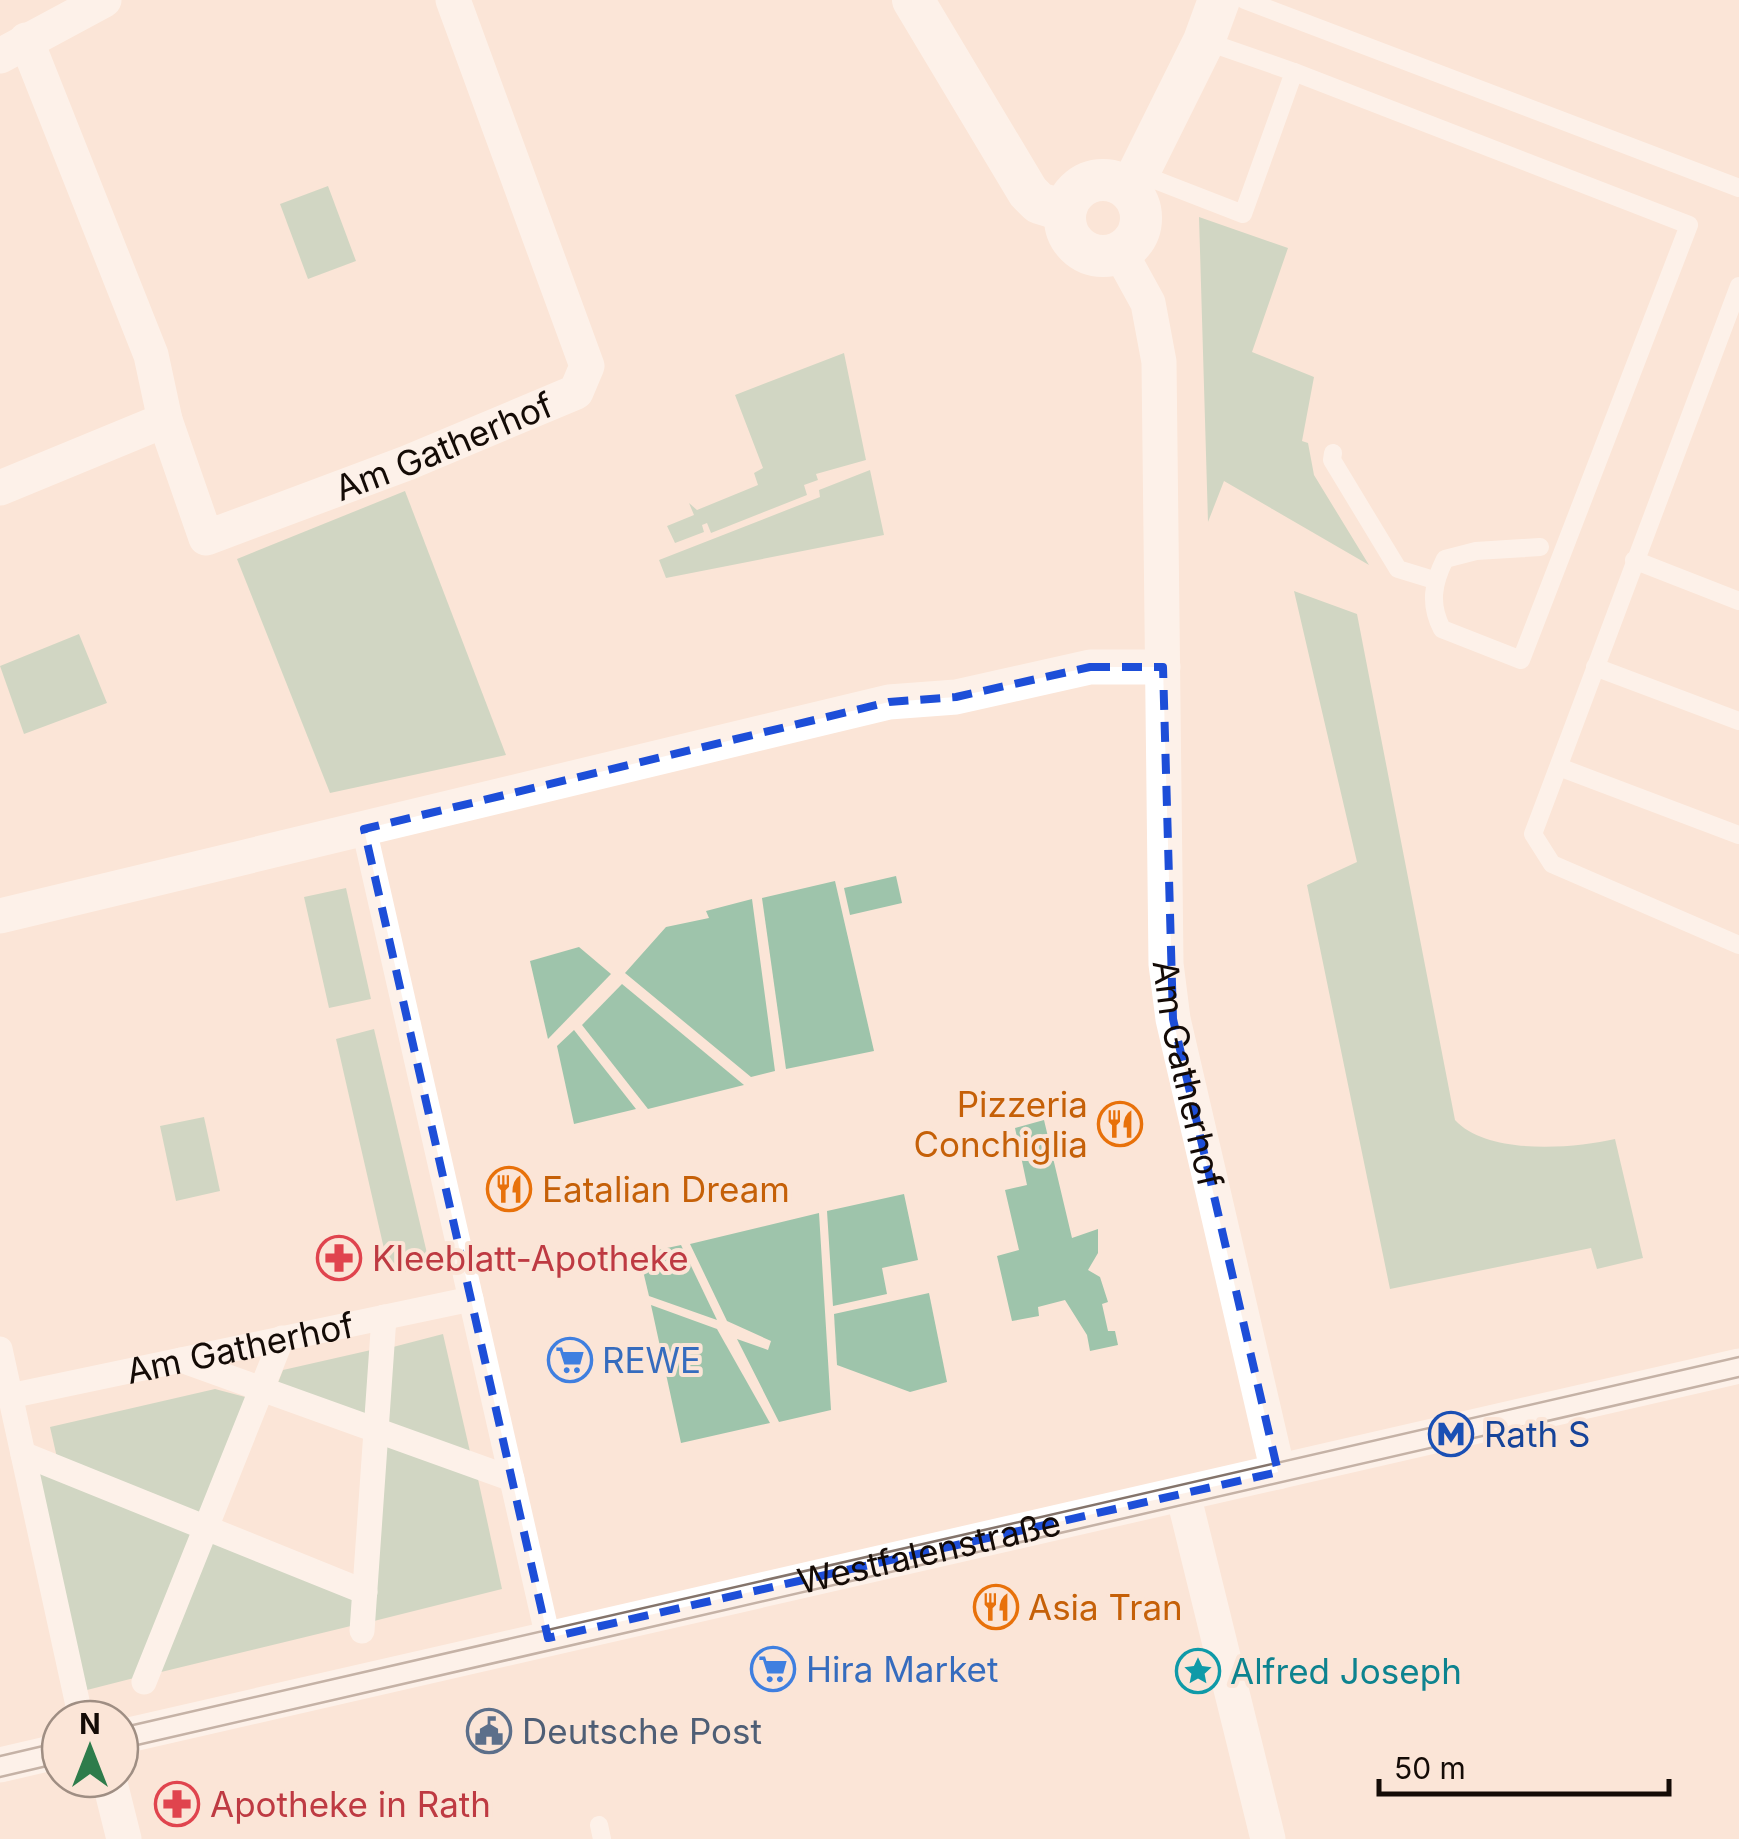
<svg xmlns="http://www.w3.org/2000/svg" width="1739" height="1839" viewBox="0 0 1739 1839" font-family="Inter,sans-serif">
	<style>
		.green { fill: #9ec4ab }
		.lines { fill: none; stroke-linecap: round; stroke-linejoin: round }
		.service { stroke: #fff; stroke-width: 18 }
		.pedestrian { stroke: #fff; stroke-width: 25 }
		.minor { stroke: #fff; stroke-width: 35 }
		.tertiary { stroke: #fff; stroke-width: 42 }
		.tram { stroke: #84746b; stroke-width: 2.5 }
		.marked { fill: none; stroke: #1d4ed8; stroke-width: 8; stroke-dasharray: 20 12; stroke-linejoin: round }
		.labels { text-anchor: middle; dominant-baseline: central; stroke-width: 8; stroke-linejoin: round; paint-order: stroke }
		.street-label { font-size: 35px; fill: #140b06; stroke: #fbe5d7 }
		.food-label { font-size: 35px; fill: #c56008; stroke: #fbe5d7; text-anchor: start }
		.health-label { font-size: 35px; fill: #be3a42; stroke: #fbe5d7; text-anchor: start }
		.shop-label { font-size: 35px; fill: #366cbe; stroke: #fbe5d7; text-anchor: start }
		.transit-label { font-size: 35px; fill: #164399; stroke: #fbe5d7; text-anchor: start }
		.culture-label { font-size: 35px; fill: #0d838f; stroke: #fbe5d7; text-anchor: start }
		.service-label { font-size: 35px; fill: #4e5e75; stroke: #fbe5d7; text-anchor: start }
	</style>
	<rect width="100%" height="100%" fill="#fbe5d7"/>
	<!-- green -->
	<g class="green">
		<polygon points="328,186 356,261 308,279 280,204"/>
		<polygon points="1199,217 1288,248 1252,352 1314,377 1302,441 1308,443 1314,475 1369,565 1224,481 1208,522"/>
		<polygon points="844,353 866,460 816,474 818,480 804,485 807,495 711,533 707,523 702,525 704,532 675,543 667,526 694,515 689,503 697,510 758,485 754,473 763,468 735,395"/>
		<polygon points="870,470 884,535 666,578 659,560 820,497 819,490"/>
		<polygon points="405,491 506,755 330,793 237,559"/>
		<path d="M 1294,591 L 1357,614 L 1455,1120 C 1487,1155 1571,1149 1615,1139 L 1643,1258 L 1597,1269 L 1591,1248 L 1390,1289 L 1307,885 L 1357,862 Z"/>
		<polygon points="79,634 107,703 24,734 0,666"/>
		<polygon points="896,876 902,903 850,915 844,888"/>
		<polygon points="835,881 874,1051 786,1069 762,898"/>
		<polygon points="346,888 371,999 329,1008 304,897"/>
		<polygon points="752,899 775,1071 751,1077 625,973 666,927 709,918 706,911"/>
		<polygon points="579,947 611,974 548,1039 530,961"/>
		<polygon points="622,984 744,1085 648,1109 582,1025"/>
		<polygon points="374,1029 430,1266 390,1275 336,1039"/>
		<polygon points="574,1030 636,1109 574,1124 557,1046"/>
		<polygon points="204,1117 220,1191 176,1201 160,1126"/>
		<polygon points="1044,1120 1072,1238 1098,1229 1098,1253 1088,1270 1100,1277 1108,1302 1102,1304 1108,1331 1115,1331 1118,1345 1090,1351 1087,1335 1065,1300 1038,1307 1039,1316 1012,1321 997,1256 1019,1250 1005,1190 1027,1185 1015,1128"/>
		<polygon points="904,1194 918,1260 882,1268 887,1294 833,1306 827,1211"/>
		<polygon points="819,1213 831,1410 779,1422 737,1339 768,1350 771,1341 727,1321 690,1244"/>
		<polygon points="681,1245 717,1320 649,1296 639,1254"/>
		<polygon points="929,1293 947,1382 910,1392 837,1365 834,1314"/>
		<polygon points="651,1305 717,1329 770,1423 681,1443"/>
		<polygon points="443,1334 471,1456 385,1427 393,1347"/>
		<polygon points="371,1350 367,1421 276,1388 283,1370"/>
		<polygon points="215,1389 249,1398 200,1519 58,1462 50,1427"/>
		<polygon points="384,1445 478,1479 502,1589 374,1621"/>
		<polygon points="32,1465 195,1532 138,1677 87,1690"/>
		<polygon points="213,1539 357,1597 355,1625 157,1673"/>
	</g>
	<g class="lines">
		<!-- service -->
		<g class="service">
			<polyline points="1245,0 1739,188"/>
			<path d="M 1294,72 L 1689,225 L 1521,660 L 1442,629 C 1429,604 1433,583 1445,559 L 1476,551 L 1540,547"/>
			<polyline points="1140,174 1243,214 1294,72 1205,41"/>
			<polyline points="1739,286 1533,834 1552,864 1739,945"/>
			<polyline points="1333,453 1332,460 1398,569 1434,580"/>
			<polyline points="1634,560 1739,601"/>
			<polyline points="1595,667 1739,721"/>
			<polyline points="1559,767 1739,835"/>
			<polyline points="599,1825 602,1839"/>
		</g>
		<!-- pedestrian -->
		<g class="pedestrian">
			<polyline points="364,829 548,1638"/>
			<polyline points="0,1349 81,1719"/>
			<polyline points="181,1360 512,1479"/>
			<path id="s1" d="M 10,1396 L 471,1299"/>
			<polyline points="23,1454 365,1592"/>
			<polyline points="362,1631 384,1317"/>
			<polyline points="144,1682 282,1338"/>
		</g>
		<!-- minor -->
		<g class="minor">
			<path id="s2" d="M 26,40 L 151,355 L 165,420 L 206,538 L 407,463 L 576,392 L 587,366 L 453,0"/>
			<polyline points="0,56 104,0"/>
			<path id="s3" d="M 1120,252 L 1148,303 L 1159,362 L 1166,964 L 1173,1019 L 1278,1472"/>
			<polyline points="0,488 165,420"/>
			<polyline points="0,916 889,702 956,697 1090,667 1163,667"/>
			<polyline points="1183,1494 1268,1839"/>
			<path id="s4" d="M 120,1737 L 1739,1366"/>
			<polyline points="0,1765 60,1751"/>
			<polyline points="109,1779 124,1839"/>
		</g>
		<!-- tertiary -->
		<g class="tertiary">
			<polyline points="913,0 1028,192 1039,203 1065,211"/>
			<circle cx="1103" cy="218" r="38"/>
			<polyline points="1130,190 1204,41 1219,0"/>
		</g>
		<!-- tram -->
		<g class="tram">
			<polyline points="120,1728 1739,1357"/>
			<polyline points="120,1749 1739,1377"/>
			<polyline points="0,1756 60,1742"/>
			<polyline points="0,1777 60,1763"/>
		</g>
	</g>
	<!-- marked area -->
	<path d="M0 0H1739V1839H0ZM 1090,667 L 1163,667 L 1173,1019 L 1278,1472 L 548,1638 L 364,829 L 889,702 L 956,697 Z" fill="#fbe5d7" fill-opacity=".55" fill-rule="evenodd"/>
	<path class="marked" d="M 1090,667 L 1163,667 L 1173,1019 L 1278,1472 L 548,1638 L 364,829 L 889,702 L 956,697 Z"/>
	<!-- icons -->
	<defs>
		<symbol id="restaurant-ring" viewBox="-11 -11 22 22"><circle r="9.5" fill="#fbe5d7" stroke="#e8710a" stroke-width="1.5"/><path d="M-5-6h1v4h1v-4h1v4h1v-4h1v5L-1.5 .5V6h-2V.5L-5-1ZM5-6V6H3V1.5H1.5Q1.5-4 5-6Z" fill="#e8710a"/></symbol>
		<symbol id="pharmacy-ring" viewBox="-11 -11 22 22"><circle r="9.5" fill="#fbe5d7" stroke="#e0444e" stroke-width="1.5"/><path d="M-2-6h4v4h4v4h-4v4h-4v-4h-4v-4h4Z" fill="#e0444e"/></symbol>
		<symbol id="supermarket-ring" viewBox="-11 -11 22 22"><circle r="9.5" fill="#fbe5d7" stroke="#3f7fe0" stroke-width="1.5"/><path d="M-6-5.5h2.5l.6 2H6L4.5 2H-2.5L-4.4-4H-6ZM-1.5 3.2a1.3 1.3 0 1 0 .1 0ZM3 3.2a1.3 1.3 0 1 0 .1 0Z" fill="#3f7fe0"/></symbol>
		<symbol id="metro-ring" viewBox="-11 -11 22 22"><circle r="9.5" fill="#fbe5d7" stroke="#1a4fb4" stroke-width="1.5"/><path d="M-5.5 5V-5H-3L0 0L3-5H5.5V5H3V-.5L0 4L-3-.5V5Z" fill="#1a4fb4"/></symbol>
		<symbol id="sight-ring" viewBox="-11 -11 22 22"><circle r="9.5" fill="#fbe5d7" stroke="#0f9aa8" stroke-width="1.5"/><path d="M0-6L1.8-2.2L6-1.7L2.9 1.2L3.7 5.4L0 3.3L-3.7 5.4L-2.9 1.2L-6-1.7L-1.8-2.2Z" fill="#0f9aa8"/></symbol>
		<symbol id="civic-ring" viewBox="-11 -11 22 22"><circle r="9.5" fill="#fbe5d7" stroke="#5c6f8a" stroke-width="1.5"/><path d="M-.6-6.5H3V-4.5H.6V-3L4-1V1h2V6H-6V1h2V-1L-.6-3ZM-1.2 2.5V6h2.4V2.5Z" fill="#5c6f8a"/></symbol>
	</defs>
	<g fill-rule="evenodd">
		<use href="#restaurant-ring" x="1095" y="1099" width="50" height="50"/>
		<use href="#restaurant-ring" x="484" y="1164" width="50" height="50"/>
		<use href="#pharmacy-ring" x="314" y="1233" width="50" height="50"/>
		<use href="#supermarket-ring" x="545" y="1335" width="50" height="50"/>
		<use href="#metro-ring" x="1426" y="1409" width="50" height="50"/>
		<use href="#restaurant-ring" x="971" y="1582" width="50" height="50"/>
		<use href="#supermarket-ring" x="748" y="1644" width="50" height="50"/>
		<use href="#sight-ring" x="1173" y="1646" width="50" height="50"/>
		<use href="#civic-ring" x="464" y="1706" width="50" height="50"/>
		<use href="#pharmacy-ring" x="152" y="1779" width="50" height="50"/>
	</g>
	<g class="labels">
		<!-- street labels -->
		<g class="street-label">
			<text stroke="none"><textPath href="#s2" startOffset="785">Am Gatherhof</textPath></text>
			<text stroke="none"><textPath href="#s3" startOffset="832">Am Gatherhof</textPath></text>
			<text stroke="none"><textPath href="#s1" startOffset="235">Am Gatherhof</textPath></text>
			<text stroke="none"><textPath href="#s4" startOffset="830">Westfalenstraße</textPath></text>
		</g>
		<!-- food labels -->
		<g class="food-label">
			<text x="1088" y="1104" text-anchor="end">Pizzeria<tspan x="1088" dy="40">Conchiglia</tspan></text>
			<text x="542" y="1189">Eatalian Dream</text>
			<text x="1028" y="1607">Asia Tran</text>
		</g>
		<!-- health labels -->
		<g class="health-label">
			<text x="372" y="1258">Kleeblatt-Apotheke</text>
			<text x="210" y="1804">Apotheke in Rath</text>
		</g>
		<!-- shop labels -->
		<g class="shop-label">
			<text x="602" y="1360">REWE</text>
			<text x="806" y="1669">Hira Market</text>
		</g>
		<!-- transit labels -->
		<g class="transit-label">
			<text x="1484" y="1434">Rath S</text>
		</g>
		<!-- culture labels -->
		<g class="culture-label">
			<text x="1230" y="1671">Alfred Joseph</text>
		</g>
		<!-- service labels -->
		<g class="service-label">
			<text x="522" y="1731">Deutsche Post</text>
		</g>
	</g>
	<!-- north arrow -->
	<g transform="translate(90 1749)"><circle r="48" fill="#fbe5d7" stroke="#9f8e83" stroke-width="2.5"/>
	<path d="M0-8L18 38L0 25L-18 38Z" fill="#2e7c4b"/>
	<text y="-15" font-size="28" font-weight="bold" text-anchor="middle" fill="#140b06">N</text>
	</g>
	<!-- scale -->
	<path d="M1379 1779v15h290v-15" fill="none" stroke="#140b06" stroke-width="5"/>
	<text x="1394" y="1779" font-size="30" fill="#140b06" stroke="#fbe5d7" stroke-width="8" paint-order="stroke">50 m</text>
</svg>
